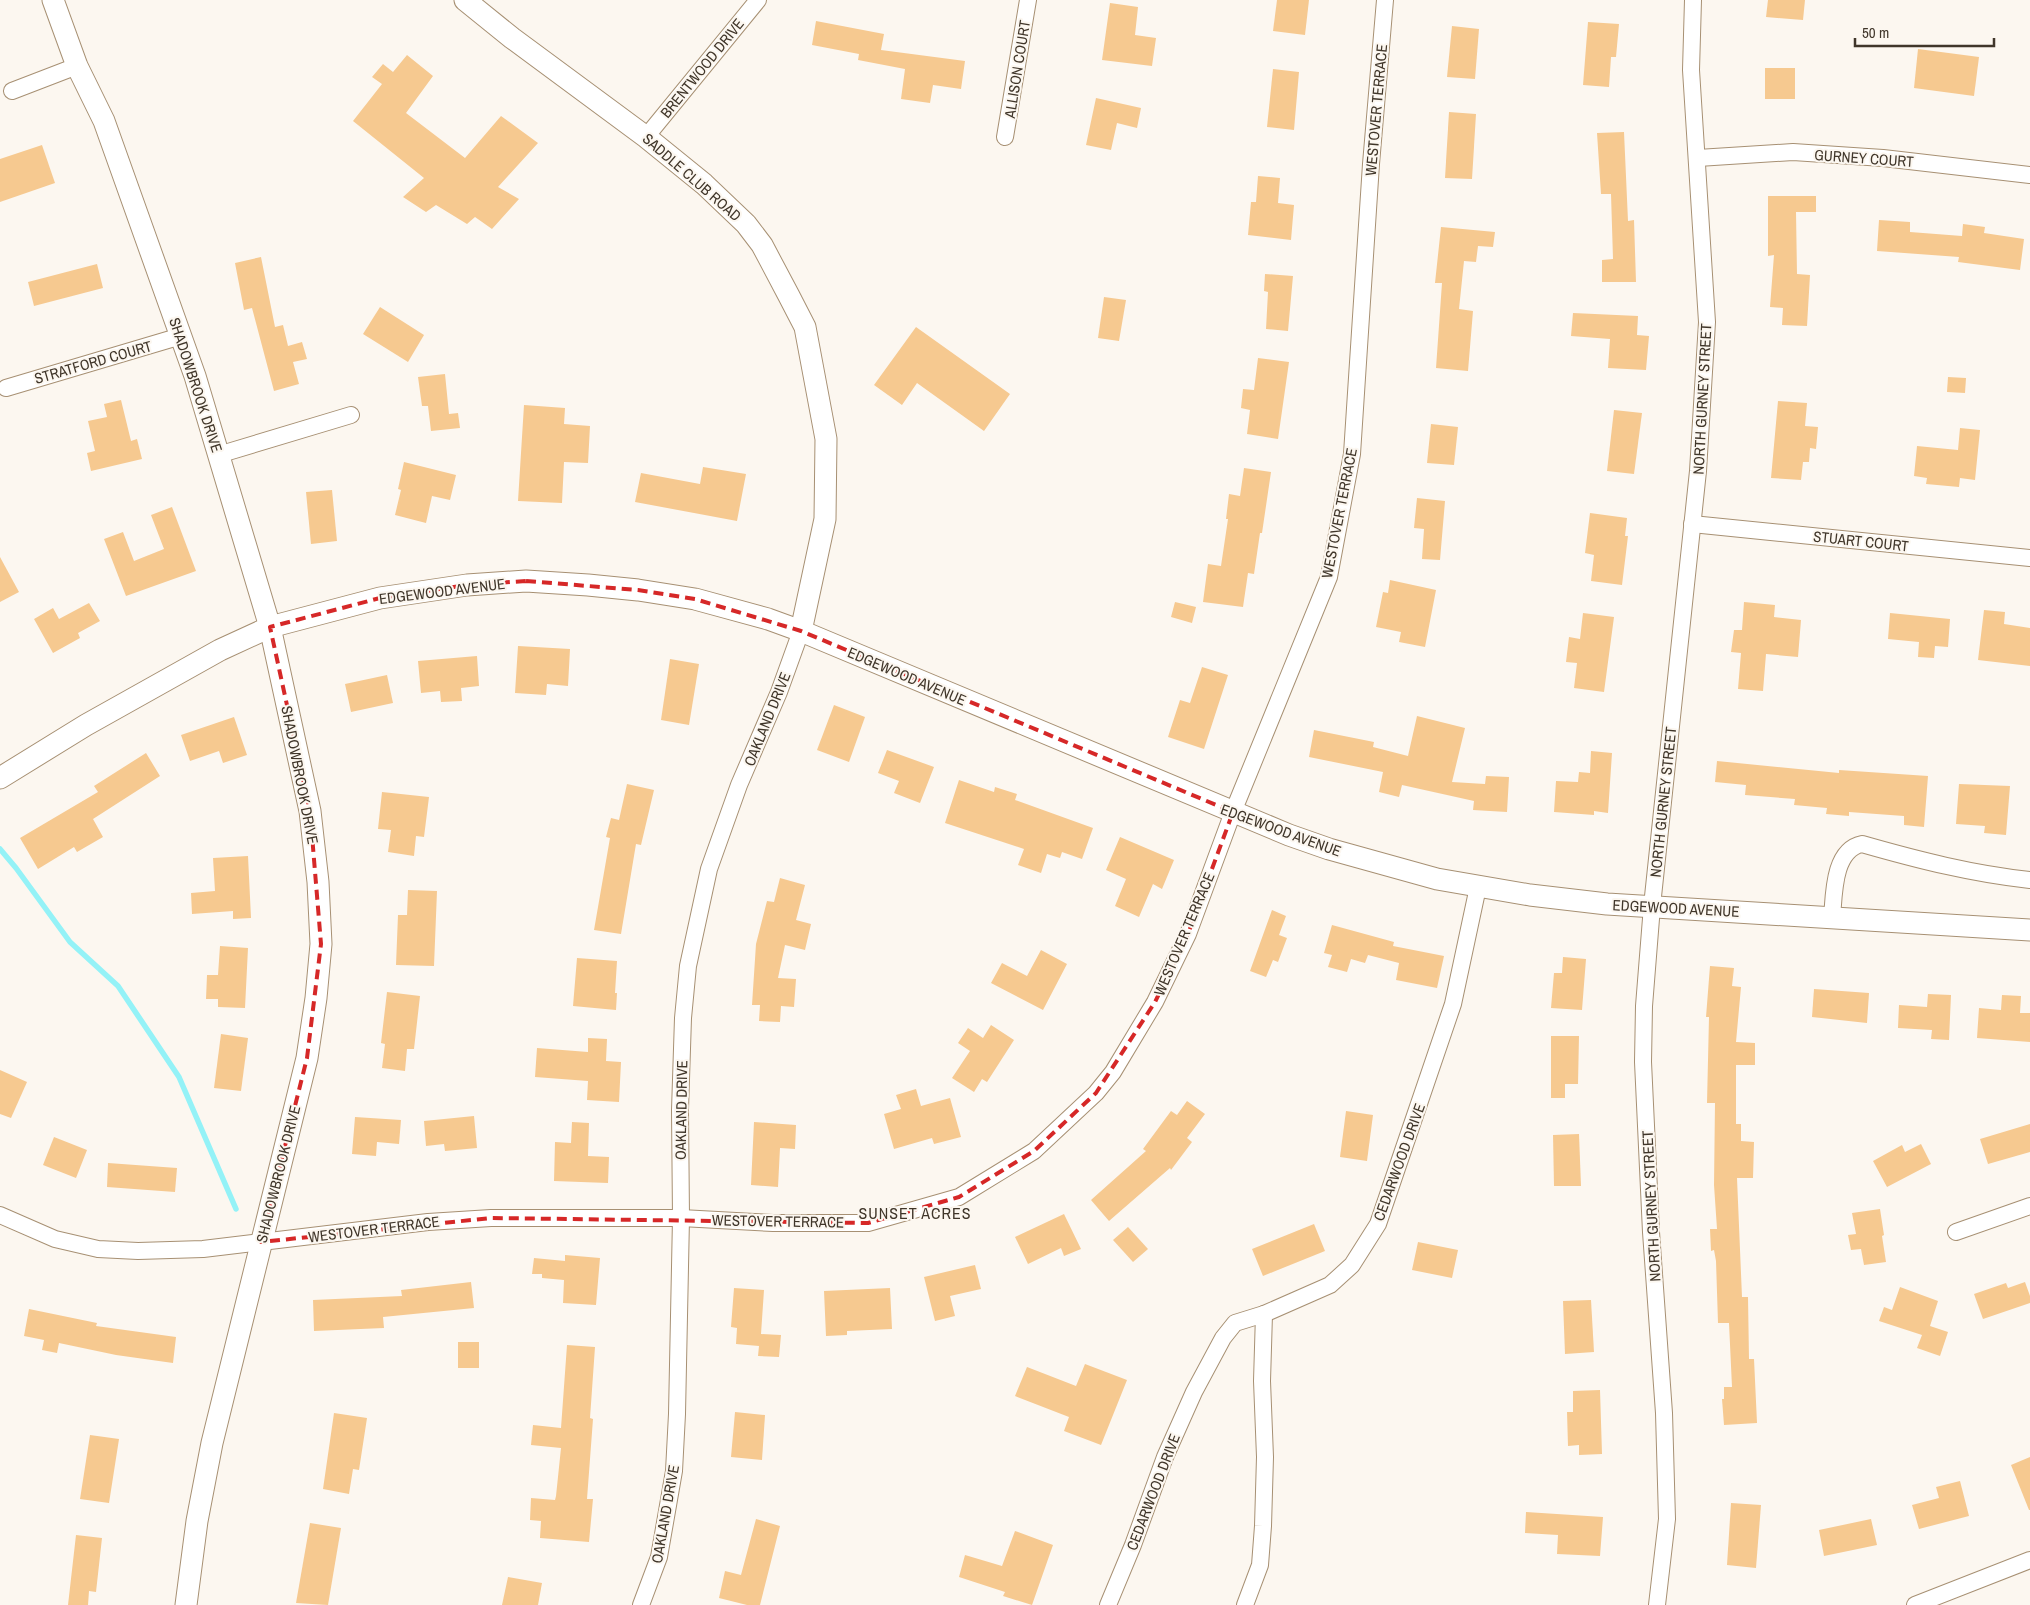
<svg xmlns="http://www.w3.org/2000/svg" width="2030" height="1605" viewBox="0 0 2030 1605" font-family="'Archivo Narrow',sans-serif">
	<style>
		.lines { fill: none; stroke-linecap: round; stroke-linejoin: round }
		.stream { stroke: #94f2f7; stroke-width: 5.5 }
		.building { fill: #f6c990 }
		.minor-casing { stroke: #a79073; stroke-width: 18 }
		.tertiary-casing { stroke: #a79073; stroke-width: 23 }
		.minor { stroke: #fff; stroke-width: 16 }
		.tertiary { stroke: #fff; stroke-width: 21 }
		.marked { fill: none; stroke: #d62828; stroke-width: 4; stroke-dasharray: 10 6; stroke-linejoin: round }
		.labels { text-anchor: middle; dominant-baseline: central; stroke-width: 4; stroke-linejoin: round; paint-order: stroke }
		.street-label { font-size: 15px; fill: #40362a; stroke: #fcf7f0 }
		.neighbourhood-label { font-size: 16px; letter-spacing: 1px; fill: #40362a; stroke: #fcf7f0 }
	</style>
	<rect width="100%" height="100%" fill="#fcf7f0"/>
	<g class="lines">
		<!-- stream -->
		<polyline class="stream" points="0,849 16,868 70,942 118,986 179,1077 236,1209"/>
	</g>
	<!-- building -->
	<g class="building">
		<polygon points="1277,0 1309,0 1305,35 1273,31"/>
		<polygon points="1768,0 1805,0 1803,20 1766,17"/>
		<polygon points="1110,3 1138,7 1135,35 1156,38 1152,66 1102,60"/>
		<polygon points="816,21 884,34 881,50 965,61 961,89 933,85 930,103 901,99 905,69 858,60 859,54 812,45"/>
		<polygon points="1588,22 1619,24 1616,57 1611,57 1609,87 1583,85"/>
		<polygon points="1452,26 1479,29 1475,79 1447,77"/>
		<polygon points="1918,49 1979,57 1974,96 1914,88"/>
		<polygon points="407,55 433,76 406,113 465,158 501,116 538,143 498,187 519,199 492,229 475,217 467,224 436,205 426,212 403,197 424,178 353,121 382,84 372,77 383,64 393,72"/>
		<rect x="1765" y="68" width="30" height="31"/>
		<polygon points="1273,69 1299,72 1294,130 1267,127"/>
		<polygon points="1096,98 1141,108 1137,128 1117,123 1111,150 1086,145"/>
		<polygon points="1449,112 1476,114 1472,179 1445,178"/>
		<polygon points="1624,132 1628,221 1634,220 1636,282 1602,282 1602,260 1613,259 1611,194 1601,194 1597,133"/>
		<polygon points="42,145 55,183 0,202 0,159"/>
		<polygon points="1258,176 1280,178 1278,203 1294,205 1291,240 1248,235 1251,202 1256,202"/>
		<polygon points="1768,196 1816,196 1816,212 1796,212 1797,274 1810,275 1807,326 1782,325 1783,308 1770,307 1774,255 1768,256"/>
		<polygon points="1879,220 1910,222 1910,232 1962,236 1963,224 1985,227 1984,233 2024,239 2020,270 1958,262 1959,257 1877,251"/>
		<polygon points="1441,227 1495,232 1493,247 1478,246 1476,262 1464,261 1459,309 1473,311 1468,371 1436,368 1442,283 1435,283"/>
		<polygon points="261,257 275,327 283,325 288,346 302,342 307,359 293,362 299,384 274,391 252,308 244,310 235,263"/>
		<polygon points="97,264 103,288 34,306 28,282"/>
		<polygon points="1265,274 1293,276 1288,331 1266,329 1268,292 1264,291"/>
		<polygon points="1104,297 1126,300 1119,341 1098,338"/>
		<polygon points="380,307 424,335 408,362 363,334"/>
		<polygon points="1573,313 1638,316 1637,335 1649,336 1646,370 1608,368 1610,339 1571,336"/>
		<polygon points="916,327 1010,394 984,431 917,383 902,405 874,385"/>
		<polygon points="1258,358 1289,362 1278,439 1247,434 1250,410 1241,408 1243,389 1254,390"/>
		<polygon points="445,374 449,414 458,413 460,428 431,431 428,406 422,406 418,377"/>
		<polygon points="1948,377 1966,378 1965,393 1947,392"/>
		<polygon points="121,400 131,441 137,439 142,459 91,471 87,453 95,451 88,421 107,417 104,404"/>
		<polygon points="1778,401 1807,403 1805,426 1818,427 1816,449 1810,448 1809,462 1803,462 1801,480 1771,478"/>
		<polygon points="524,405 565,408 564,424 590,426 588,463 564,462 562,503 518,501"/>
		<polygon points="1614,410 1642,413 1634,474 1607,471"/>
		<polygon points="1431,424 1458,427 1454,465 1427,463"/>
		<polygon points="1960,428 1980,430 1975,480 1960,478 1959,487 1926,484 1927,478 1914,476 1917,446 1958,450"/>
		<polygon points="404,462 456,475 450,500 432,496 426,523 395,515 401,490 398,489"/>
		<polygon points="703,467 746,474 737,521 635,502 641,473 700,484"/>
		<polygon points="1244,468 1271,472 1262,533 1260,533 1254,574 1248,573 1243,607 1203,602 1208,564 1221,566 1228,519 1226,519 1229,494 1240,496"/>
		<polygon points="332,490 337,541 311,544 306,492"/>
		<polygon points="1417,498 1445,501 1440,560 1422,559 1424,529 1414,528"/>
		<polygon points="172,507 196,571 126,596 104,539 123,532 134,561 164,549 151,515"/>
		<polygon points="1590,513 1627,518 1625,536 1628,536 1622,585 1591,581 1594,555 1585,553"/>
		<polygon points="0,557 19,592 0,602"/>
		<polygon points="1390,580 1436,590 1425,647 1399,642 1401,632 1376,627 1383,592 1388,593"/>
		<polygon points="1175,602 1196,607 1192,623 1171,617"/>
		<polygon points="1744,602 1775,605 1774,617 1801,620 1798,657 1766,654 1763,691 1738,689 1741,653 1731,652 1734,630 1742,630"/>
		<polygon points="89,603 100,621 78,633 80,638 53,653 34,619 53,608 59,619"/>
		<polygon points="1984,610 2005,612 2004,624 2030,628 2030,666 1978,660"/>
		<polygon points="1583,613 1614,617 1604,692 1574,688 1577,663 1566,662 1569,637 1580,639"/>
		<polygon points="1890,613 1950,619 1948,647 1935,646 1934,658 1918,657 1919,642 1888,639"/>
		<polygon points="518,646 570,649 568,686 547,684 546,695 515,693"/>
		<polygon points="477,656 479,686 461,688 462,701 441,702 440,691 421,693 418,661"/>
		<polygon points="670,659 699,664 689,725 661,720"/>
		<polygon points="1202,667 1228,675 1204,749 1168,737 1180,700 1190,703"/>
		<polygon points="387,675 393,703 351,712 345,684"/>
		<polygon points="834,705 865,717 849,762 817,750"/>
		<polygon points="1417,716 1465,728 1452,782 1485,784 1486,776 1509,777 1507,812 1473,810 1474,801 1402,785 1399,797 1379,792 1383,772 1309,757 1314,730 1374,742 1373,747 1408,756"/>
		<polygon points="234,717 247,755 223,763 219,751 190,761 181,735"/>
		<polygon points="887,750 934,767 920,803 894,793 899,781 878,773"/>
		<polygon points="1591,751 1612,753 1608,813 1594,811 1594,815 1554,812 1556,781 1578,782 1579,772 1590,773"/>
		<polygon points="146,753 160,776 93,819 103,837 77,852 74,847 38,869 20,838 98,792 94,786"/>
		<polygon points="1717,761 1839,773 1839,770 1928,776 1924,827 1904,825 1904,816 1849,812 1849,816 1826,814 1827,808 1794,805 1795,799 1745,795 1746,785 1715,782"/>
		<polygon points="959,780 994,792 995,787 1017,794 1015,800 1093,828 1082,859 1062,852 1060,858 1047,854 1041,873 1018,865 1024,849 945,823"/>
		<polygon points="627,784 654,790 641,845 636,844 621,934 594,930 610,838 606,837 611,818 619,820"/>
		<polygon points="1959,784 2010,786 2006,835 1984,833 1985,826 1956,824"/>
		<polygon points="382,792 429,797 424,837 416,836 414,856 388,852 391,830 378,829"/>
		<polygon points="1120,837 1174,860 1162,889 1153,884 1139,917 1115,906 1126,879 1106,870"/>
		<polygon points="248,856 251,918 233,919 233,911 192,914 191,893 215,891 213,858"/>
		<polygon points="780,878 805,885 796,920 811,924 805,950 785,945 778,978 796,979 794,1007 781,1006 780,1022 759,1021 760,1005 752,1005 756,944 767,901 774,902"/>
		<polygon points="408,890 437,891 434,966 396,965 398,915 407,915"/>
		<polygon points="1272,910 1286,916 1279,935 1287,938 1278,962 1273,960 1266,977 1250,971"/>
		<polygon points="1332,925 1394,942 1393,946 1444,956 1437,988 1396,980 1399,963 1368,955 1365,963 1351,959 1347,972 1328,967 1332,955 1324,953"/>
		<polygon points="220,946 248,948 245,1008 218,1007 218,999 206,999 207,975 218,975"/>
		<polygon points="1041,950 1067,964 1043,1010 991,983 1002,963 1027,976"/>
		<polygon points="1563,957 1586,959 1582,1010 1551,1008 1554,973 1562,973"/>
		<polygon points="577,958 617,961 615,993 617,993 616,1010 573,1006"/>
		<polygon points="1710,966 1734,968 1732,986 1741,987 1736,1042 1755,1043 1755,1065 1736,1065 1736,1124 1741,1124 1741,1141 1754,1142 1753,1178 1737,1178 1742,1297 1748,1297 1749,1359 1754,1359 1757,1423 1724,1425 1722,1399 1724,1399 1724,1387 1732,1387 1729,1323 1718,1323 1716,1261 1714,1250 1711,1251 1710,1229 1717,1229 1714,1185 1715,1103 1707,1103 1709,1017 1706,1017"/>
		<polygon points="1814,989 1869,993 1867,1023 1812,1017"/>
		<polygon points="387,992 420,996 414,1049 407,1049 405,1071 382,1068 385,1044 381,1043"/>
		<polygon points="1928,994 1951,995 1949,1040 1931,1039 1932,1030 1898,1028 1899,1005 1927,1007"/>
		<polygon points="2002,995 2021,996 2020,1013 2030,1013 2030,1042 1977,1038 1979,1008 2001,1010"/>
		<polygon points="991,1025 1014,1040 987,1082 982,1079 974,1092 952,1078 970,1051 958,1043 968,1028 983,1038"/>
		<polygon points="221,1034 248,1038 241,1091 214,1088"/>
		<polygon points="1551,1036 1579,1036 1578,1084 1565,1084 1565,1098 1551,1098"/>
		<polygon points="588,1038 607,1039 606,1061 621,1062 619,1102 587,1100 588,1081 535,1077 537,1048 588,1052"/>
		<polygon points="0,1070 27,1082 11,1118 0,1114"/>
		<polygon points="916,1089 921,1106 950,1098 961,1137 934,1144 932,1138 894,1149 884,1114 901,1109 896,1095"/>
		<polygon points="1187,1101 1205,1114 1187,1138 1192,1142 1171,1170 1170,1168 1109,1221 1091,1200 1146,1151 1143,1149 1171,1111 1177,1115"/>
		<polygon points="1346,1111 1373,1115 1367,1161 1340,1157"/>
		<polygon points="474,1116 477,1148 445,1151 444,1144 426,1146 424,1121"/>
		<polygon points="355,1117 401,1120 399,1144 377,1142 376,1156 352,1154"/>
		<polygon points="572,1122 589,1123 588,1156 609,1157 608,1183 554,1181 555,1142 571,1143"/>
		<polygon points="754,1122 796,1125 795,1149 780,1148 778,1187 751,1185"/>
		<polygon points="2030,1124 2030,1152 1988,1164 1980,1139"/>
		<polygon points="1579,1134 1581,1186 1554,1186 1553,1135"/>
		<polygon points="54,1137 87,1150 76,1178 43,1165"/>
		<polygon points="1921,1144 1931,1164 1887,1187 1873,1161 1902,1145 1905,1152"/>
		<polygon points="108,1163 177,1168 175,1192 107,1187"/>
		<polygon points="1880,1209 1884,1235 1882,1236 1886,1262 1864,1265 1861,1249 1851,1250 1848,1235 1856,1234 1852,1213"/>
		<polygon points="1064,1214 1081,1249 1064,1256 1061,1248 1028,1264 1015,1237"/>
		<polygon points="1314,1224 1325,1251 1263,1276 1252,1249"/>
		<polygon points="1128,1227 1148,1249 1133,1262 1113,1240"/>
		<polygon points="1418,1242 1458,1250 1452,1278 1412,1270"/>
		<polygon points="565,1255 600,1258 596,1305 563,1303 564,1280 542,1278 542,1274 532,1274 534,1258 565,1261"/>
		<polygon points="975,1265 981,1289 950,1296 955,1316 935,1321 924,1277"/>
		<polygon points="471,1282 474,1308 383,1317 384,1328 314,1331 313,1300 402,1296 401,1290"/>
		<polygon points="2025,1282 2030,1296 2030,1303 1983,1319 1974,1294 2006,1283 2008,1288"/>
		<polygon points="1900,1287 1938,1301 1930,1326 1948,1332 1940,1356 1917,1348 1922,1335 1879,1321 1884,1307 1892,1310"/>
		<polygon points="734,1288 764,1290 761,1334 781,1335 779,1357 758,1356 759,1346 736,1344 737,1328 731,1327"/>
		<polygon points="890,1288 892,1329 847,1331 847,1335 826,1336 824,1291"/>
		<polygon points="1591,1300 1594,1352 1565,1354 1563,1301"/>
		<polygon points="29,1309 97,1323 96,1326 176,1337 173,1363 116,1355 59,1343 57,1353 42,1350 44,1340 24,1336"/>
		<rect x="458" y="1342" width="21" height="26"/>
		<polygon points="567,1345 595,1347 590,1418 593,1419 587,1499 593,1499 589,1542 540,1538 541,1521 530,1520 531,1498 555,1500 556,1496 561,1448 531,1445 533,1425 561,1428"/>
		<polygon points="1085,1364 1127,1380 1101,1445 1064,1431 1069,1417 1015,1396 1027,1367 1076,1386"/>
		<polygon points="1600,1390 1602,1454 1579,1455 1579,1445 1568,1446 1567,1412 1573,1412 1573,1391"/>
		<polygon points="735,1412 765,1415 762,1460 731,1457"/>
		<polygon points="334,1413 367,1418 359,1470 353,1469 349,1494 323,1489"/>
		<polygon points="90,1435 119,1439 109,1503 80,1499"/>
		<polygon points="2030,1457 2030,1510 2029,1510 2011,1465"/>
		<polygon points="1960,1481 1969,1516 1919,1529 1912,1505 1939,1498 1936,1487"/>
		<polygon points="1731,1503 1761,1505 1756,1568 1727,1565"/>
		<polygon points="1526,1512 1603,1517 1600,1556 1557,1554 1558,1535 1525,1533"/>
		<polygon points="756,1519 780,1526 760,1605 747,1605 719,1598 725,1571 741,1575"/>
		<polygon points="1871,1519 1877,1545 1824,1556 1819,1530"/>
		<polygon points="310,1523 341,1528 328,1605 296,1603"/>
		<polygon points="1015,1531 1053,1545 1032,1605 1003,1596 1005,1592 959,1577 965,1555 1002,1566"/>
		<polygon points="76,1535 102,1538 96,1592 89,1591 88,1605 68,1605"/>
		<polygon points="508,1577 542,1583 538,1605 502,1605"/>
	</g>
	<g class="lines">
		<defs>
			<g id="minor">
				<polyline points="12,91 77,66"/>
				<polyline points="646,137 758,0"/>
				<polyline points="1005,137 1028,0"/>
				<polyline points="1698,158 1793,152 1883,158 2030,175"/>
				<polyline points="6,388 181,336"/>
				<polyline points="218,455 351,415"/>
				<polyline points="1692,524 2030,558"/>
				<path d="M 1832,918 C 1834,895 1833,850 1862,844 C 1918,860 1973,874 2030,880"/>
				<polyline points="0,1215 55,1239 98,1249 138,1251 203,1249 428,1222 491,1218 681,1218 773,1223 868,1223 959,1197 1034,1151 1096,1093 1113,1072 1155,1002 1188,934 1233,812 1329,577 1352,454 1371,164 1385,0"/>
				<polyline points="1956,1232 2030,1206"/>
				<polyline points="641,1605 659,1557 674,1471 677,1414 681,1218 680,1110 683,1018 688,966 709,869 739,785 779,692 801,631"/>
				<polyline points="1108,1605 1133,1545 1165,1457 1194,1392 1223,1338 1235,1323 1264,1314 1330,1285 1352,1265 1378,1224 1453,1004 1478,887"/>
				<polyline points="1245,1605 1260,1565 1263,1526 1265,1457 1262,1381 1264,1314"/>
				<polyline points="1657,1605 1667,1519 1664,1413 1651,1232 1643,1062 1644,1006 1652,906 1698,471 1707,322 1691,70 1693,0"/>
				<polyline points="1915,1605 2030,1560"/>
			</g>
			<g id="tertiary">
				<polyline points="53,0 77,66 104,121 195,376 270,627 310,811 318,882 321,944 316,998 307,1058 212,1443 197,1521 186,1605"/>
				<polyline points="465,0 512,38 646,137 704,184 746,224 762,245 789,296 805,327 826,439 825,519 801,631"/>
				<polyline points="0,778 86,725 220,650 270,627 380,598 467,585 526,581 588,585 638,590 695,599 768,619 801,631 1289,835 1329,849 1437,879 1530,895 1607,904 2030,930"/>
			</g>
		</defs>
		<!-- minor casing -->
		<use href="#minor" class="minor-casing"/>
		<!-- tertiary casing -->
		<use href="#tertiary" class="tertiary-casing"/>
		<!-- minor -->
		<use href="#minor" class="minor"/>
		<!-- tertiary -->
		<use href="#tertiary" class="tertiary"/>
	</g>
	<!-- marked area -->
	<path class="marked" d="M 526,581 L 638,590 L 695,599 L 801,631 L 1233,812 L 1188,934 L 1155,1002 L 1096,1093 L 1034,1151 L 959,1197 L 868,1223 L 491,1218 L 261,1242 L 307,1058 L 321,944 L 310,811 L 270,627 L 380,598 L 467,585 Z"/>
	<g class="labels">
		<!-- street labels -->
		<g class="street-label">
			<text transform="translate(702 68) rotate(-51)">BRENTWOOD DRIVE</text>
			<text transform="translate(1017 69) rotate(-81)">ALLISON COURT</text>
			<text transform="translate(1376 110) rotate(-85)">WESTOVER TERRACE</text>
			<text transform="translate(1864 158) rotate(4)">GURNEY COURT</text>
			<text transform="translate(692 177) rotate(41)">SADDLE CLUB ROAD</text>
			<text transform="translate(93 362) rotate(-16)">STRATFORD COURT</text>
			<text transform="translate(196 385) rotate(72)">SHADOWBROOK DRIVE</text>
			<text transform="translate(1702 399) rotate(-87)">NORTH GURNEY STREET</text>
			<text transform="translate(1339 513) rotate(-79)">WESTOVER TERRACE</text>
			<text transform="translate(1861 541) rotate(6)">STUART COURT</text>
			<text transform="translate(442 591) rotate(-7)">EDGEWOOD AVENUE</text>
			<text transform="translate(907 676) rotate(23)">EDGEWOOD AVENUE</text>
			<text transform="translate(767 719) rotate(-68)">OAKLAND DRIVE</text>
			<text transform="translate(300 775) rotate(79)">SHADOWBROOK DRIVE</text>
			<text transform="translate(1663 802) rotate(-84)">NORTH GURNEY STREET</text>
			<text transform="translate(1281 830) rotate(20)">EDGEWOOD AVENUE</text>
			<text transform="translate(1676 908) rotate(3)">EDGEWOOD AVENUE</text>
			<text transform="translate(1184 934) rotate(-67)">WESTOVER TERRACE</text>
			<text transform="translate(681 1110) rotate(-89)">OAKLAND DRIVE</text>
			<text transform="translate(1399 1162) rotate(-70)">CEDARWOOD DRIVE</text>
			<text transform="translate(278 1174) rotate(-76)">SHADOWBROOK DRIVE</text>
			<text transform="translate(1651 1206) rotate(-93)">NORTH GURNEY STREET</text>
			<text transform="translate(778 1221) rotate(1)">WESTOVER TERRACE</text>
			<text transform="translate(374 1229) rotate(-7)">WESTOVER TERRACE</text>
			<text transform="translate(1153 1492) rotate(-69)">CEDARWOOD DRIVE</text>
			<text transform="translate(665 1514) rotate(-80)">OAKLAND DRIVE</text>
		</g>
		<!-- neighbourhood labels -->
		<g class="neighbourhood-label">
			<text x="915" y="1213">SUNSET ACRES</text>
		</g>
	</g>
	<!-- scale -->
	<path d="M1855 38v8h139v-8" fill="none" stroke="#40362a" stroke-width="2.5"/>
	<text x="1862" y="38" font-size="15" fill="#40362a" stroke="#fcf7f0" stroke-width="4" paint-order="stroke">50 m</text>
</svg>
